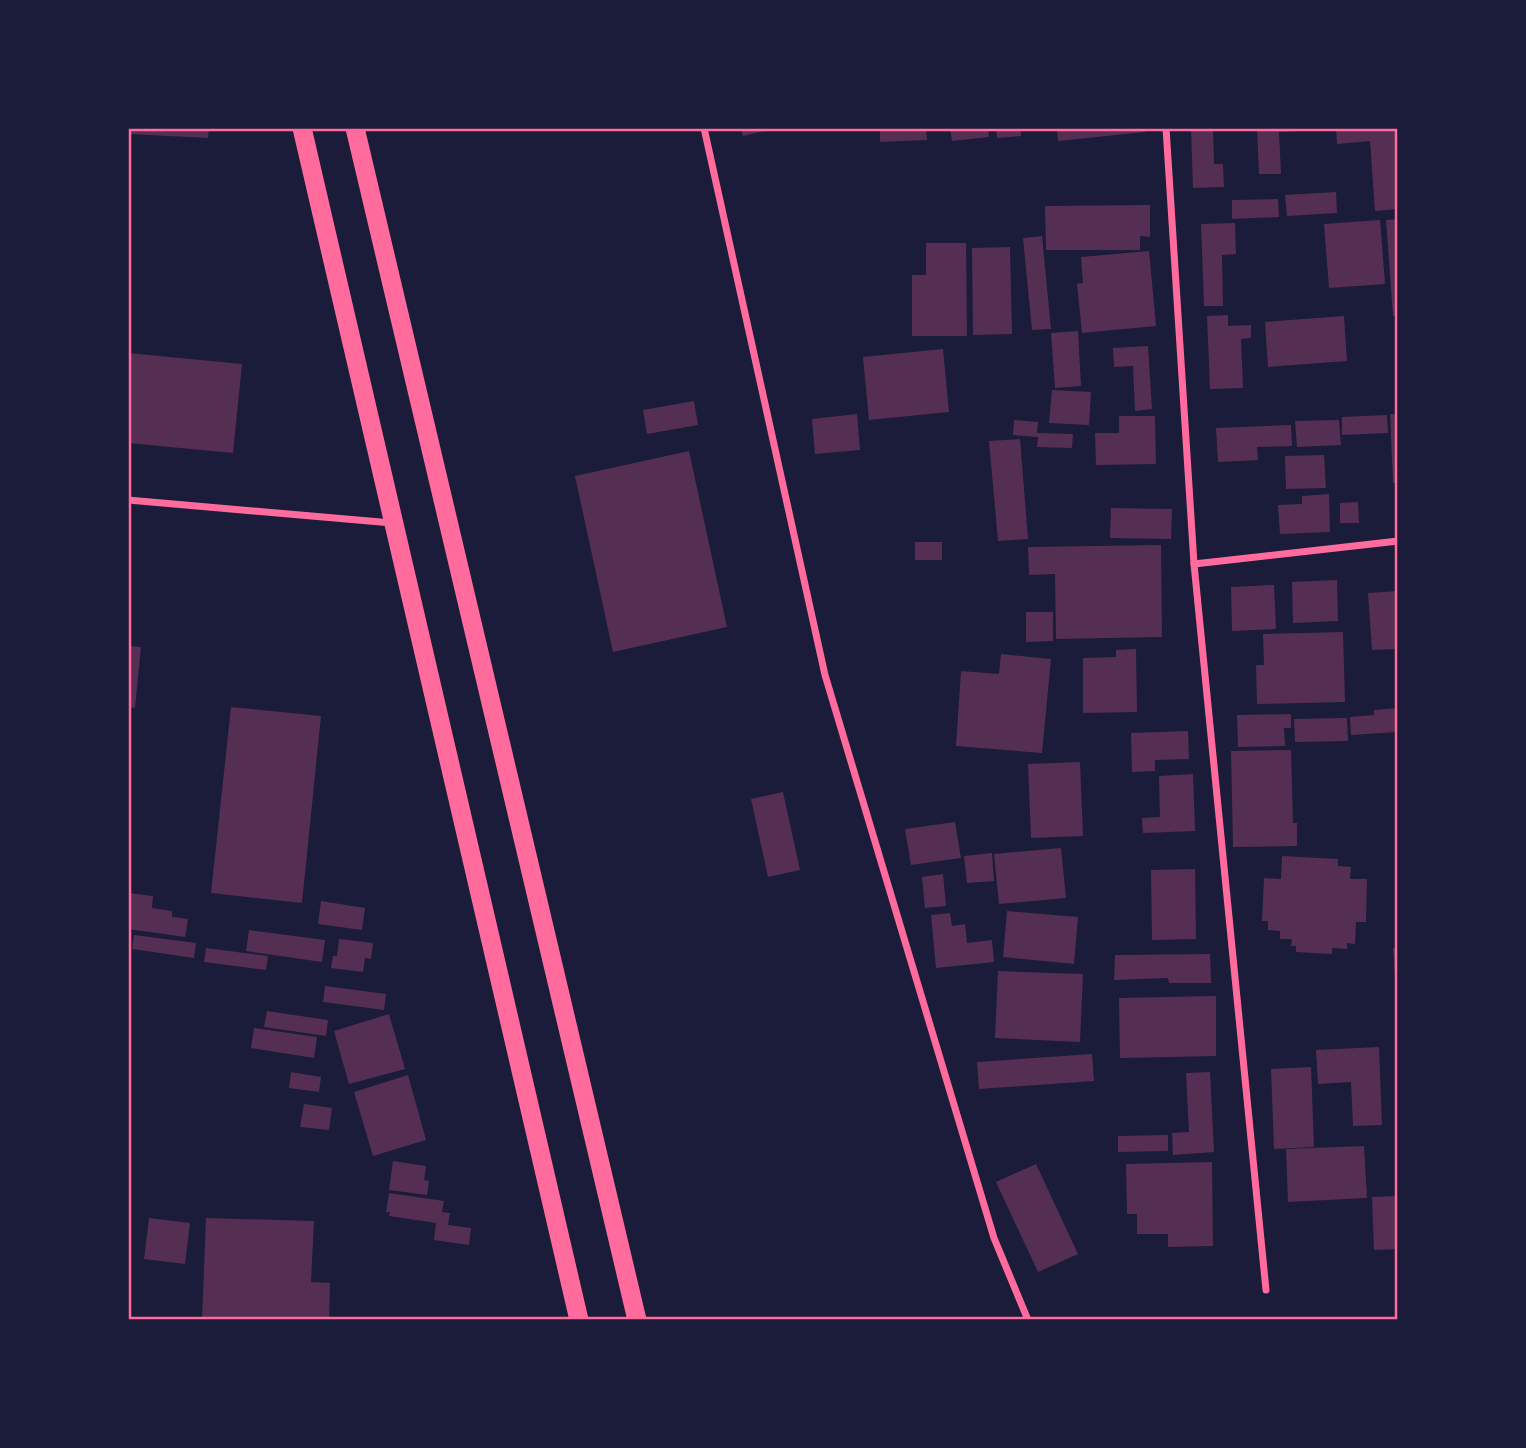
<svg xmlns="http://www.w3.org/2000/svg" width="1526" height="1448" viewBox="0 0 1526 1448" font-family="Helvetica,sans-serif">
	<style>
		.building { fill: #542f53 }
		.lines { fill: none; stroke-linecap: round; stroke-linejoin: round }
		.minor { stroke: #ff6b9d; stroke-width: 7 }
		.trunk { stroke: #ff6b9d; stroke-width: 19 }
		.neatline { fill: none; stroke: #ff6b9d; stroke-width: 2.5 }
	</style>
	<rect width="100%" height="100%" fill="#1b1b3a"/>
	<!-- building -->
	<g class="building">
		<polygon points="128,128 209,128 208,138 128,134"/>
		<polygon points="741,128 772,128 772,129 743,136"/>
		<polygon points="880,128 926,128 927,140 880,142"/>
		<polygon points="950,128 988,128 989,137 952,141"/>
		<polygon points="996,128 1021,128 1021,136 997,138"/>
		<polygon points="1057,128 1145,128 1145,132 1058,141"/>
		<polygon points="1191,128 1213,128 1214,164 1223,164 1224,187 1193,188"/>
		<polygon points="1257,128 1320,128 1320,130 1279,132 1281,174 1259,174"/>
		<polygon points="1336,128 1398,128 1398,209 1375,211 1370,141 1337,144"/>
		<polygon points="1336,192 1337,213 1287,216 1285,195"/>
		<polygon points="1278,199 1279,217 1232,219 1232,200"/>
		<polygon points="1150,205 1150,237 1140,236 1140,250 1046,250 1045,206"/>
		<polygon points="1398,219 1398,315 1393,316 1386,220"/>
		<polygon points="1380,220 1385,284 1329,288 1324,224"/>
		<polygon points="1235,223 1236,254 1222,255 1223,306 1204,306 1201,224"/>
		<polygon points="1042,236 1051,329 1032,330 1023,238"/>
		<polygon points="926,243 966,243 967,336 912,336 912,275 926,275"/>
		<polygon points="1010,247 1012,334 973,335 972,248"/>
		<polygon points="1149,251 1156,326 1082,333 1077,284 1083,283 1081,257"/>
		<polygon points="1228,315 1228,326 1251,325 1251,338 1241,339 1243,388 1210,389 1207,316"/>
		<polygon points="1344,316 1347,361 1268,367 1265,322"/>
		<polygon points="1078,331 1081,386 1055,388 1051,333"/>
		<polygon points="1148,346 1152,409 1135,411 1133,366 1114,367 1113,348"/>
		<polygon points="943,349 949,412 869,420 863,357"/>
		<polygon points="128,353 242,364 233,453 128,443"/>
		<polygon points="1052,390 1091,392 1089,425 1049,423"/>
		<polygon points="694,401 698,425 647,434 643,410"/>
		<polygon points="857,414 860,450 815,454 812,419"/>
		<polygon points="1390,414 1398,414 1398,483 1393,483"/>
		<polygon points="1387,415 1388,433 1342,435 1342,417"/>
		<polygon points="1119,416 1155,416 1156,464 1096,465 1095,433 1119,433"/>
		<polygon points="1014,420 1038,422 1037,433 1073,434 1072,448 1037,447 1038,437 1013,435"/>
		<polygon points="1339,420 1341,445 1297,447 1295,421"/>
		<polygon points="1291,425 1292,446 1257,447 1258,460 1218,462 1216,428"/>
		<polygon points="1020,439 1028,539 998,541 989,441"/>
		<polygon points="689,451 727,627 613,652 575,476"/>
		<polygon points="1324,455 1326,488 1286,489 1285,456"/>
		<polygon points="1329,494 1330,532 1280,534 1278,505 1302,504 1302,496"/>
		<polygon points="1358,502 1359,523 1340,523 1340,503"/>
		<polygon points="1111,508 1172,509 1171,539 1110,538"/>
		<rect x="915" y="542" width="27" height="18"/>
		<polygon points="1161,545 1162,637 1056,639 1055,574 1029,575 1028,547"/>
		<polygon points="1337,580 1338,621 1293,623 1292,582"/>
		<polygon points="1274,585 1276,629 1232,631 1231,587"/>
		<polygon points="1398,591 1398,649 1372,650 1368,593"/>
		<polygon points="1026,612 1053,612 1053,641 1026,642"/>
		<polygon points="1343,632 1345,702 1257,704 1256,665 1264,665 1263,634"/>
		<polygon points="128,646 141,647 135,708 128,707"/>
		<polygon points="1136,649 1137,712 1083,713 1083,658 1116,657 1116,650"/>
		<polygon points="1001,654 1051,659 1042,753 956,746 961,671 999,674"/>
		<polygon points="231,707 321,716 302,903 211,893"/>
		<polygon points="1398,708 1398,732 1351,735 1350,717 1374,715 1374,710"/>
		<polygon points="1291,714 1291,728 1284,728 1285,746 1238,747 1237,715"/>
		<polygon points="1347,718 1348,741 1295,742 1294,719"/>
		<polygon points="1188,731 1189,759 1155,760 1155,771 1132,772 1131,733"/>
		<polygon points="1291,750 1293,823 1297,823 1297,846 1233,847 1231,751"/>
		<polygon points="1080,762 1083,836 1031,838 1028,764"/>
		<polygon points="1193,774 1195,831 1143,833 1142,818 1160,817 1159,776"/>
		<polygon points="783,792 800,870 768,877 751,799"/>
		<polygon points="955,822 961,858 911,865 905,829"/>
		<polygon points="1061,848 1066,898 999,904 994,854"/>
		<polygon points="992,853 994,881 967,883 964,856"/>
		<polygon points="1282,856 1338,859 1338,866 1351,867 1350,879 1367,879 1366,922 1356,922 1355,944 1347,943 1347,949 1332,948 1332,954 1296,952 1296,946 1291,946 1292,939 1280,939 1280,931 1268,930 1268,921 1262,921 1264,878 1281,879"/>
		<polygon points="1195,869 1196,939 1152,940 1151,870"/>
		<polygon points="943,874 946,906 925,908 922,877"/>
		<polygon points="129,893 153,896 152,908 172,911 172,917 188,919 185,937 128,929"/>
		<polygon points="321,901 365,908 362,930 318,924"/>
		<polygon points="1007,911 1078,917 1074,964 1003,957"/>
		<polygon points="950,913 952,926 965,924 967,943 992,940 994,962 936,968 931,915"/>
		<polygon points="249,930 325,940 322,962 246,951"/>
		<polygon points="134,935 196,943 194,958 132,949"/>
		<polygon points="339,939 373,943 371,959 365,958 363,972 331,968 333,956 337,956"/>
		<polygon points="206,948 268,956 266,970 204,962"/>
		<polygon points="1393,948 1398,948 1398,989 1396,990"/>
		<polygon points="1210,954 1211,983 1169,983 1168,978 1114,980 1115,955"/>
		<polygon points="998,971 1083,974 1080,1042 995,1038"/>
		<polygon points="325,986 386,994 384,1010 323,1002"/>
		<polygon points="1216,996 1216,1056 1120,1058 1119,998"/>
		<polygon points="267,1011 328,1020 326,1036 264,1027"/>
		<polygon points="389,1014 405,1069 349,1084 334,1031"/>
		<polygon points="254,1028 317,1037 314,1058 251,1048"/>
		<polygon points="1379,1047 1382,1125 1353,1126 1351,1082 1318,1084 1316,1050"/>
		<polygon points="1092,1054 1094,1081 979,1089 977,1062"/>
		<polygon points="1311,1067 1314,1147 1274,1149 1271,1069"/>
		<polygon points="291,1072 321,1077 319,1092 289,1088"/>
		<polygon points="1210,1072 1214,1152 1173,1155 1172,1133 1189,1132 1186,1073"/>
		<polygon points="408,1075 426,1140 373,1156 354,1092"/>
		<polygon points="304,1104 332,1108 329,1130 300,1127"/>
		<polygon points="1168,1135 1168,1151 1118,1152 1118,1136"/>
		<polygon points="1364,1146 1367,1198 1288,1202 1286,1149"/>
		<polygon points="393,1161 426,1166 424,1180 429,1181 427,1195 389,1190"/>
		<polygon points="1212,1162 1213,1246 1168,1247 1168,1234 1137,1234 1137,1214 1127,1214 1126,1164"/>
		<polygon points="1036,1164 1078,1254 1038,1272 996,1182"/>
		<polygon points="389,1193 444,1201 442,1212 450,1213 448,1225 471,1228 469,1245 434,1240 436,1223 389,1216 390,1212 386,1212"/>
		<polygon points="1398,1196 1398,1249 1374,1250 1372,1197"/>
		<polygon points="149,1218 190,1223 185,1264 144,1259"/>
		<polygon points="206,1218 314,1221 311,1282 330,1283 329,1320 202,1320"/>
	</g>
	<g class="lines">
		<!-- minor -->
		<g class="minor">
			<polyline points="704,128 825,675 994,1238 1028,1320"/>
			<polyline points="1166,128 1194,564 1266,1290"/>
			<polyline points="128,500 392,523"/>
			<polyline points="1194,564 1398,541"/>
		</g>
		<!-- trunk -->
		<g class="trunk">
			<polyline points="302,128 579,1320"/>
			<polyline points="355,128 637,1320"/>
		</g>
	</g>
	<!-- border -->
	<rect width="1526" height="1448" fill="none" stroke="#1b1b3a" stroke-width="259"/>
	<rect x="130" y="130" width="1266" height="1188" class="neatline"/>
</svg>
